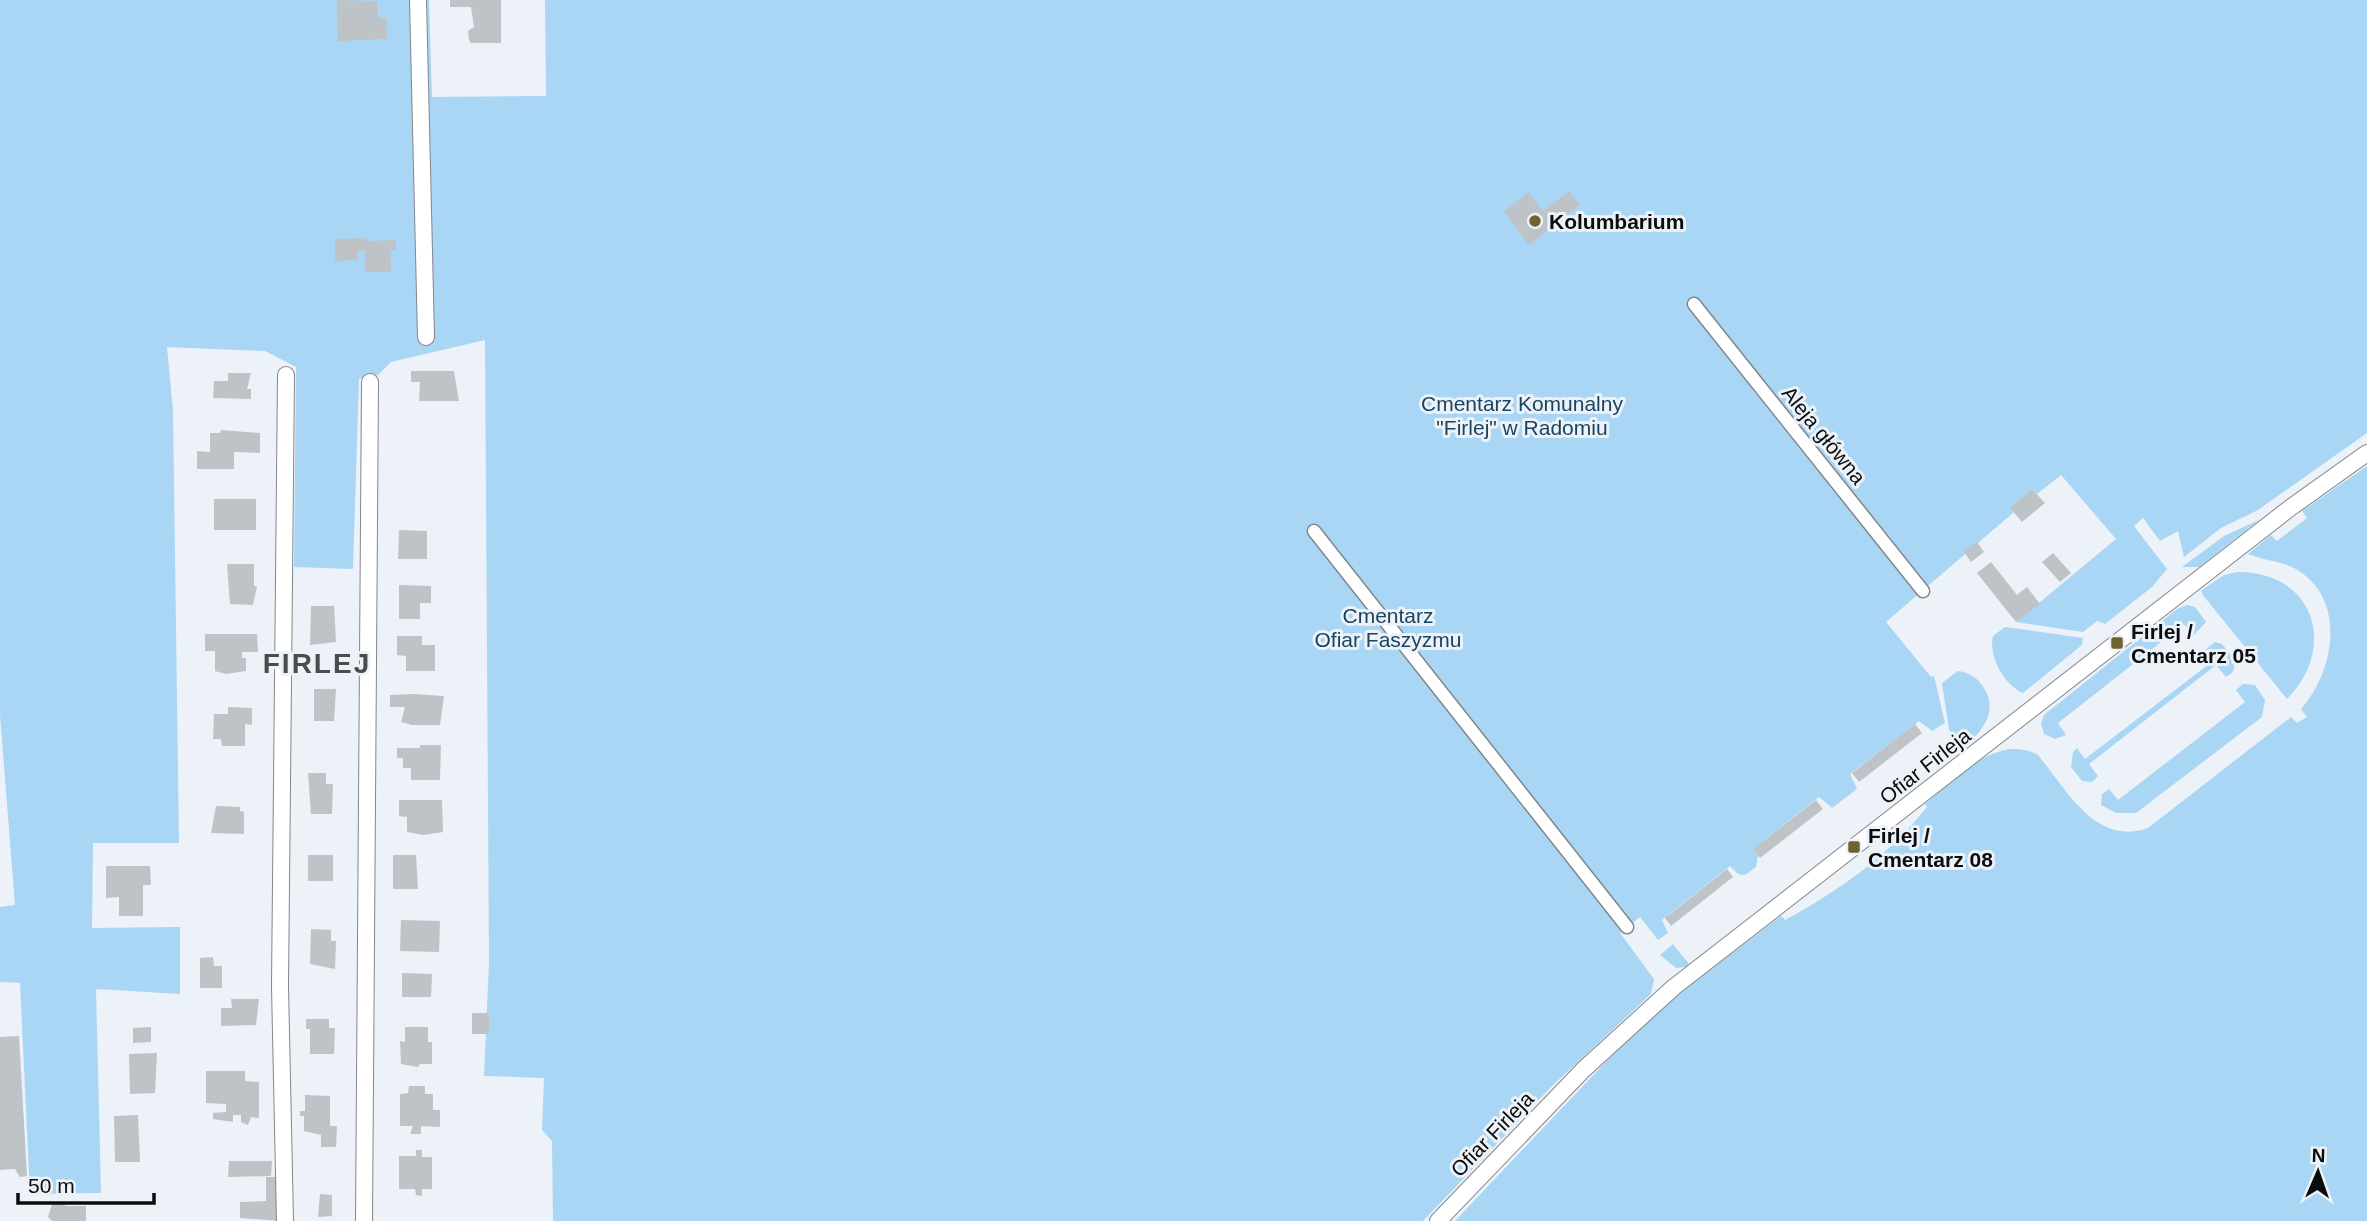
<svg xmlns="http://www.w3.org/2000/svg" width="2367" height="1221" viewBox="0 0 2367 1221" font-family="Helvetica,sans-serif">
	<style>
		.green { fill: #a9d6f4 }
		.building { fill: #bdc3c7 }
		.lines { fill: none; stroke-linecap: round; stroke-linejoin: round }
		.pedestrian-casing { stroke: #82878b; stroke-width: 15 }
		.minor-casing { stroke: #82878b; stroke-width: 18 }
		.pedestrian { stroke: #fff; stroke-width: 12 }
		.minor { stroke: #fff; stroke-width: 16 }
		.poi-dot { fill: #6b6330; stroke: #ecf2f7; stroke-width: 2.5 }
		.labels { text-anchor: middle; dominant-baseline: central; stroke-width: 6; stroke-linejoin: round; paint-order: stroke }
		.poi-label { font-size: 21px; font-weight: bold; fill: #0b0c0e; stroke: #ecf2f7; text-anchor: start }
		.park-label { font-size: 21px; fill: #194560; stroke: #ecf2f7 }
		.street-label { font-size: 21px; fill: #0b0c0e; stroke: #ecf2f7 }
		.district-label { font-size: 28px; font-weight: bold; letter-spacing: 2px; fill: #484d50; stroke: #ecf2f7 }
	</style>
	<rect width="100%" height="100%" fill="#ecf2f7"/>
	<!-- green -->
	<g class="green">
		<polygon points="0,0 429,0 432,97 546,96 545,0 2367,0 2367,433 2258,510 2221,528 2184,557 2178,531 2160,541 2143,518 2134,526 2167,569 2152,587 2105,624 2097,621 2083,632 2016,622 2116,539 2061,475 2037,494 2032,489 2011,508 2014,512 1886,622 1931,677 1934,676 1945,723 1932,731 1919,721 1850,774 1857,789 1832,808 1819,797 1753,849 1758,855 1756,867 1745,875 1738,874 1730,866 1662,920 1668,933 1658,940 1640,917 1620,933 1654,979 1651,994 1552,1086 1423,1221 553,1221 552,1141 542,1130 544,1078 484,1076 489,963 485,340 391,362 378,375 359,379 353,569 294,567 296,367 265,351 167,347 173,411 179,843 93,843 92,928 180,927 180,994 96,989 101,1193 30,1194 20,983 0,982 0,907 15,905 0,715"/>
		<path d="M 2367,466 L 2367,1221 L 1455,1221 L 1636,1030 L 1669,1001 L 1781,916 L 1785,920 C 1839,891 1889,855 1927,807 L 1925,804 C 1956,780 1996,732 2038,755 C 2066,789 2096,847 2148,828 L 2291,717 L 2297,723 L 2307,717 L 2301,709 C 2331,676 2346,611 2307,577 C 2290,561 2268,562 2248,554 L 2271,535 L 2277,541 L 2307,518 L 2302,511 Z"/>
		<polygon points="2259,520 2199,567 2182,567 2224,536"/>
		<path d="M 2237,572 C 2313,571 2339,646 2287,699 L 2202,594 L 2202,590 L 2224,575 Z"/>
		<polygon points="2187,605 2195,607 2206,622 2193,636 2184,624 2058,723 2066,735 2055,739 2044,734 2041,723 2044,715 2177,609"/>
		<path d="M 2005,627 L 2083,638 L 2082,645 L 2023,693 C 2004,685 1988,656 1993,636 Z"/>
		<polygon points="2215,642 2222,644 2236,661 2233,672 2226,677 2216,665 2089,764 2098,776 2092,782 2082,781 2071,767 2073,752 2077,748 2085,759 2213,661 2205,650"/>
		<path d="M 1958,671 C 1968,672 1976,677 1982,685 C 2000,710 1983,731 1963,748 L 1949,730 L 1942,683 Z"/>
		<polygon points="2243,684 2255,685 2265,700 2262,717 2136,813 2116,813 2101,805 2102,794 2109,789 2118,800 2245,702 2236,690"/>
		<polygon points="1673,944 1689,964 1686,967 1676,968 1660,955"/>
	</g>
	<!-- building -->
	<g class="building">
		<polygon points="337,0 377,1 378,18 386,18 387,39 338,41"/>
		<polygon points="450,0 501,0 501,43 471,43 469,40 468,31 474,27 471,7 450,7"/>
		<polygon points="1569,191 1580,205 1529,245 1504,212 1528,192 1543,211"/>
		<polygon points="366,238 367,241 396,240 396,250 390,250 391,272 365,272 365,251 357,251 357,260 335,261 335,239"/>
		<polygon points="411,371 454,371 459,401 419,401 420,382 411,382"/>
		<polygon points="228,373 251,373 247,389 251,389 251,399 213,398 214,381 228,381"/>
		<polygon points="221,430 260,433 260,453 234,452 234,469 197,469 197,451 210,452 210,433 220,433"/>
		<polygon points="2032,489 2045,503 2022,522 2010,508"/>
		<rect x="214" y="499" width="42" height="31"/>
		<polygon points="399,530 427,531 427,559 398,559"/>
		<polygon points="1977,542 1984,552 1971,562 1964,552"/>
		<polygon points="2053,553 2071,573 2060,582 2042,562"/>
		<polygon points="1991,562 2017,595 2027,587 2040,604 2016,622 1977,573"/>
		<polygon points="227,564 254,564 254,586 257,586 253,605 230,604"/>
		<polygon points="399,585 431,586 431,603 420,603 420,619 399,619"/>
		<polygon points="311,606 334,606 336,642 310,645"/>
		<polygon points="205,634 257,634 258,652 242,652 242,658 246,658 246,671 226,674 215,671 215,651 205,651"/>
		<polygon points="397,636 422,636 422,645 435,645 435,671 406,671 406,656 397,655"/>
		<polygon points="314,689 336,689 334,721 314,721"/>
		<polygon points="413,694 444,696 440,725 412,725 401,722 405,707 390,707 390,695"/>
		<polygon points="228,707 252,708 252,725 245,724 245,746 222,746 221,739 213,739 214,714 228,714"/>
		<polygon points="1915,724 1922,733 1859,782 1852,773"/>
		<polygon points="420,745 441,745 440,780 411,780 411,768 403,768 403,758 397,758 397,748 420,748"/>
		<polygon points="308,773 326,773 326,784 333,784 332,814 311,814"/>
		<polygon points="399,800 442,800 443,832 423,835 407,832 407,817 399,816"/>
		<polygon points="1816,800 1823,809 1760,858 1753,849"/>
		<polygon points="216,806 240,807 240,811 244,812 244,834 211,833"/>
		<rect x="308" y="855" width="25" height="26"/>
		<polygon points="393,855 416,855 418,889 393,889"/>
		<polygon points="106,866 150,866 151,885 143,885 143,916 119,916 119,897 106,898"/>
		<polygon points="1727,869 1733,877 1671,926 1665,918"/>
		<polygon points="401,920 440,921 439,952 400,951"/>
		<polygon points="311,929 331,930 331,941 336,941 335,969 310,964"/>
		<polygon points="213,957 214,966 222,966 222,988 200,988 200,958"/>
		<polygon points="402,973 432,974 431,997 402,997"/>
		<polygon points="231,999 259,999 256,1025 221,1026 221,1008 232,1008"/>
		<rect x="472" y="1013" width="17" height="21"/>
		<polygon points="306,1019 329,1019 329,1028 335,1028 334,1054 310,1054 310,1029 306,1029"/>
		<polygon points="151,1027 151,1042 133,1043 133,1028"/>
		<polygon points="405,1027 428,1027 428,1042 432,1042 432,1064 420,1064 418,1067 401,1064 400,1041 405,1042"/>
		<polygon points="19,1036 27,1176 20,1177 15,1169 0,1170 0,1037"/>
		<polygon points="157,1053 155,1093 130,1094 129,1054"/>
		<polygon points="206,1071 245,1071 245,1081 259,1082 259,1118 251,1117 248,1125 241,1122 241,1115 233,1115 233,1122 213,1119 213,1113 226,1112 226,1104 206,1103"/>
		<polygon points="409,1086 425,1086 425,1094 433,1094 433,1110 440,1110 440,1127 421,1126 421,1134 410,1134 413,1126 400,1126 400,1094 408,1093"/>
		<polygon points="305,1095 330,1096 330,1126 337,1126 336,1147 321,1147 321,1135 304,1131 304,1116 300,1116 300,1111 305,1111"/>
		<polygon points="138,1115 140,1162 115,1162 114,1116"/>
		<polygon points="416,1150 422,1150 422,1157 432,1157 432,1189 422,1189 422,1196 416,1195 415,1189 399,1189 399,1156 416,1156"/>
		<polygon points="229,1161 272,1161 271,1176 228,1177"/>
		<polygon points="266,1177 282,1177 282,1221 240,1218 240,1202 266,1201"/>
		<polygon points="320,1194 332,1195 332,1216 318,1217"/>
		<polygon points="65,1203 65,1206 86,1206 86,1221 52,1221 48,1217 52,1204"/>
	</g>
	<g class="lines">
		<defs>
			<g id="pedestrian">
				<polyline points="1694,304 1923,591"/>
				<polyline points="1314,531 1627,927"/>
			</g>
			<g id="minor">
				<polyline points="418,0 426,337"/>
				<polyline points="285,1221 280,986 286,375"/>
				<polyline points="364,1221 370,382"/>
				<polyline points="1438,1221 1583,1070 1674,987 2290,508 2367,453"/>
			</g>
		</defs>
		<!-- pedestrian casing -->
		<use href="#pedestrian" class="pedestrian-casing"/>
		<!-- minor casing -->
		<use href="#minor" class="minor-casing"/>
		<!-- pedestrian -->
		<use href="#pedestrian" class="pedestrian"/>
		<!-- minor -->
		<use href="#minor" class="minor"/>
	</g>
	<!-- markers -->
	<g class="poi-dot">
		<circle cx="1535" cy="221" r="7"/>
		<rect x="2110" y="636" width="14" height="14" rx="3.5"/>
		<rect x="1847" y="840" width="14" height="14" rx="3.5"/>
	</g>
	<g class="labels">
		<!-- poi labels -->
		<g class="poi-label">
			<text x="1549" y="221">Kolumbarium</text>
			<text x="2131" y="631">Firlej /<tspan x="2131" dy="24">Cmentarz 05</tspan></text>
			<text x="1868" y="835">Firlej /<tspan x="1868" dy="24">Cmentarz 08</tspan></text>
		</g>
		<!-- park labels -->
		<g class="park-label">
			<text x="1522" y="403">Cmentarz Komunalny<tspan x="1522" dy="24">"Firlej" w Radomiu</tspan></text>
			<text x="1388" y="615">Cmentarz<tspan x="1388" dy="24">Ofiar Faszyzmu</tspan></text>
		</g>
		<!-- street labels -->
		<g class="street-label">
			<text transform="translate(1824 435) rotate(51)">Aleja główna</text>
			<text transform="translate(1925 766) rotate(-38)">Ofiar Firleja</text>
			<text transform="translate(1492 1134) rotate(-46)">Ofiar Firleja</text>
		</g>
		<!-- district labels -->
		<g class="district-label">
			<text x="317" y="663">FIRLEJ</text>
		</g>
	</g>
	<!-- north arrow -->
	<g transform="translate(2318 1172) rotate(2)" stroke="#ecf2f7" stroke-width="5" paint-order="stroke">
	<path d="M0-5L12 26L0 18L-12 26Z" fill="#0b0c0e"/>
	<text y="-10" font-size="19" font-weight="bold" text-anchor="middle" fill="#0b0c0e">N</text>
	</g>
	<!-- scale -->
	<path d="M18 1193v10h136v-10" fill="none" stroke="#0b0c0e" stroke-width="3.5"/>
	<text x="28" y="1193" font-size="21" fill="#0b0c0e" stroke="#ecf2f7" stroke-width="5" paint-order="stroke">50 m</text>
</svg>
